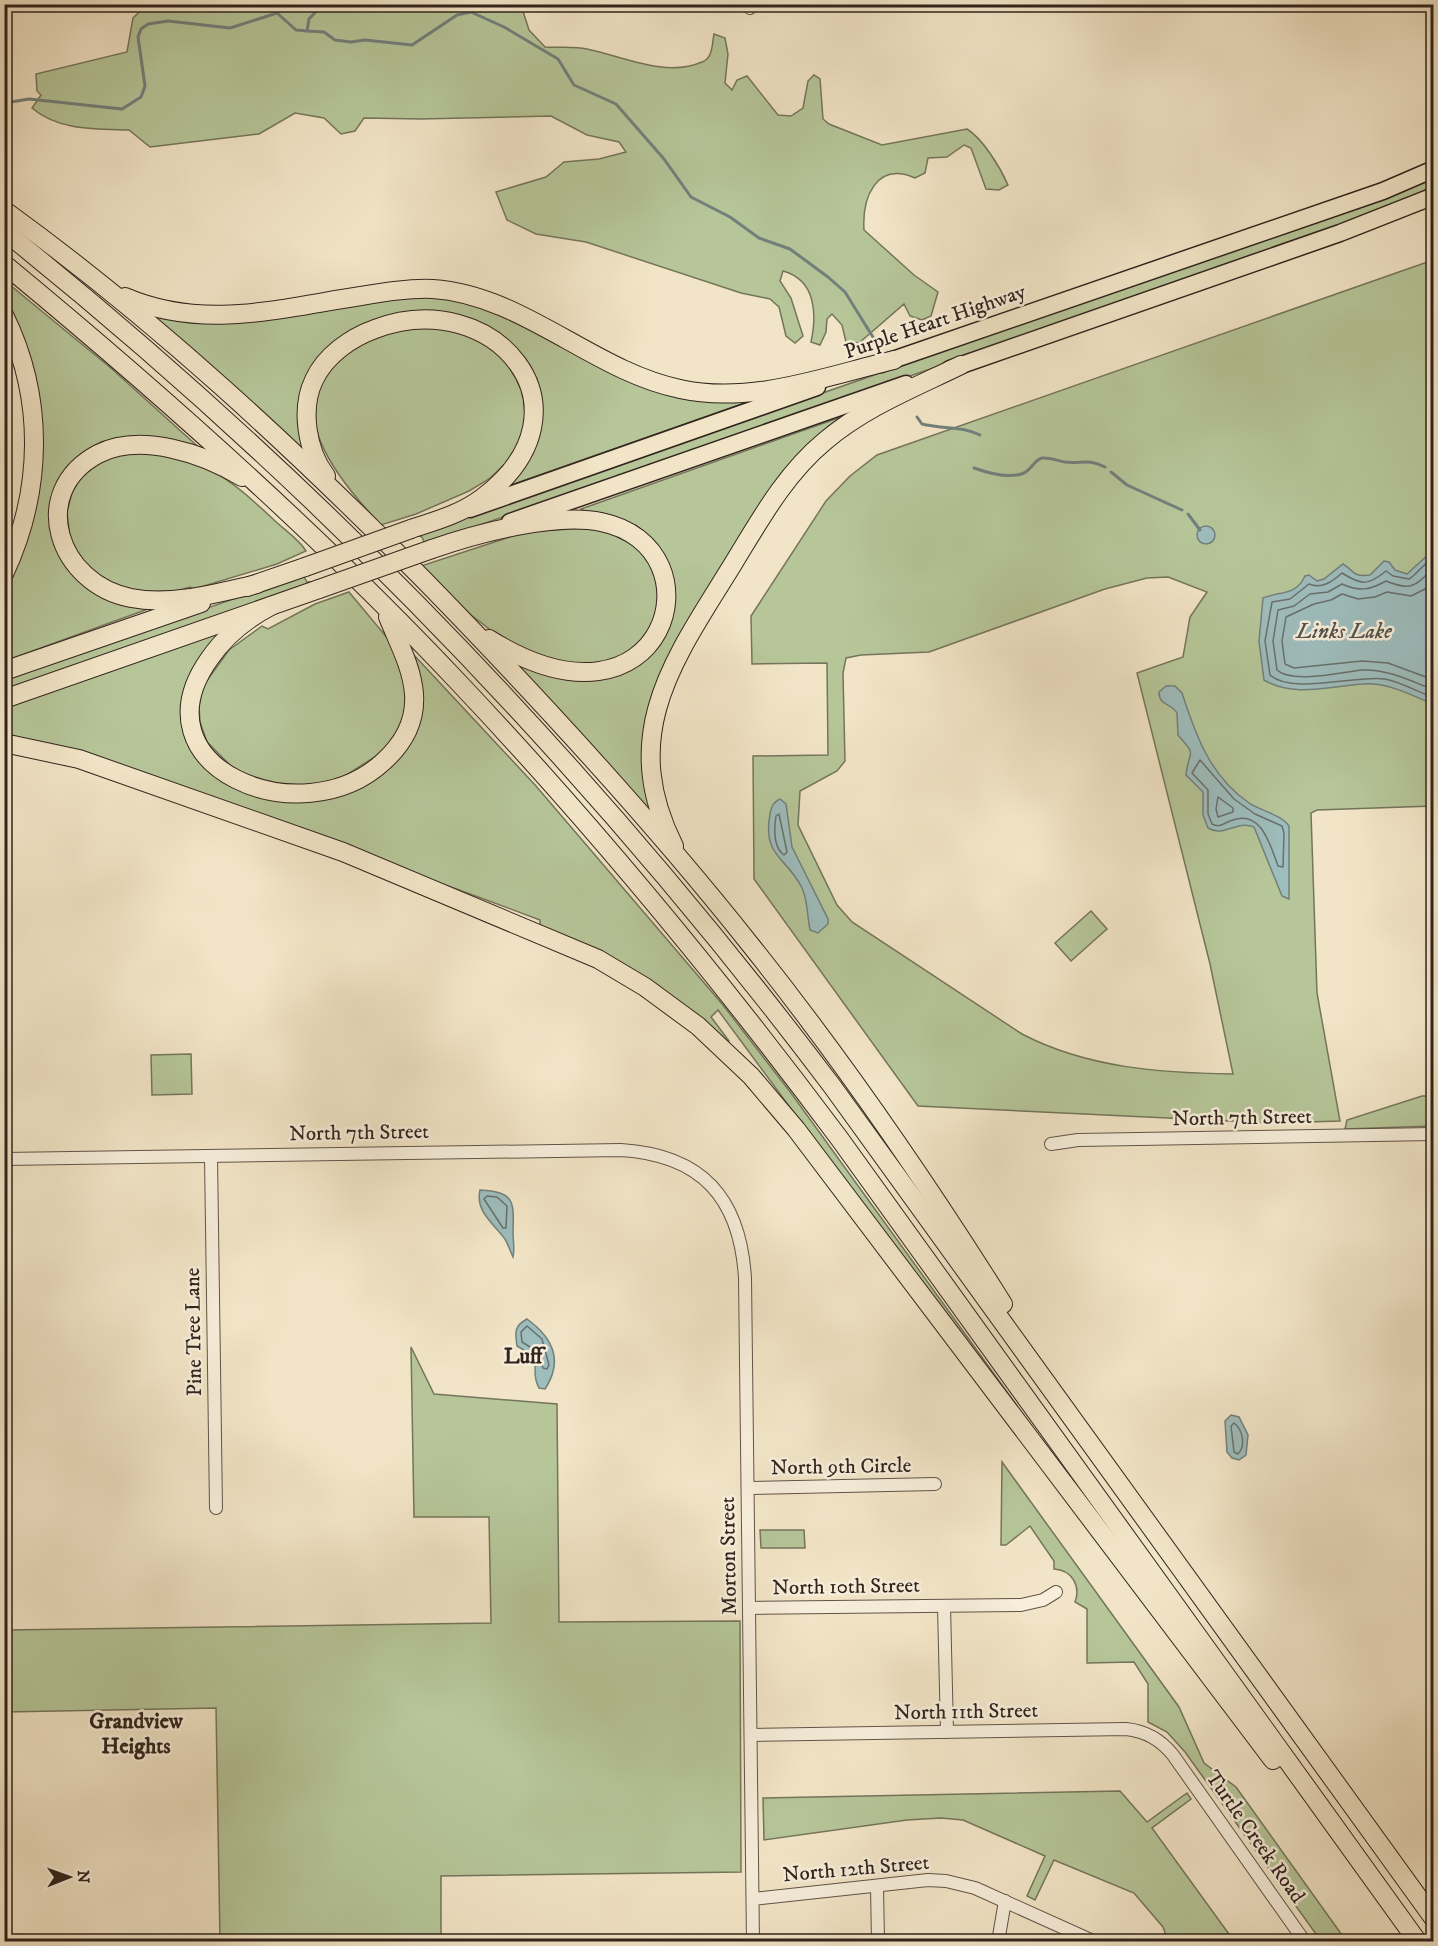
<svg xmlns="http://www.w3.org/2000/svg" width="1438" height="1946" viewBox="0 0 1438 1946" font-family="'IM FELL DW Pica',serif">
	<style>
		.green { fill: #b6c699; stroke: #74755b; stroke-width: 1.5; fill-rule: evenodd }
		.water { fill: #9ebdbd; stroke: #72807d; stroke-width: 1.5 }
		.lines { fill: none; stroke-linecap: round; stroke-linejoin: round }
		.shore { stroke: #68706d; stroke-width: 1.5 }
		.stream { stroke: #72807d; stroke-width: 3 }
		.minor-casing { stroke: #615448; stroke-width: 14 }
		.major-casing { stroke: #31241d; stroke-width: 19 }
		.highway-casing { stroke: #31241d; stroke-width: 20 }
		.minor { stroke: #f7eedb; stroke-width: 12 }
		.major { stroke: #f2e5c7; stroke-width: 16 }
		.highway { stroke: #f2e5c7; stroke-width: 18 }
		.highway-bridge-casing { stroke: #31241d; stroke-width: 20; stroke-linecap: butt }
		.highway-bridge { stroke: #f2e5c7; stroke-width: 18 }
		.labels { text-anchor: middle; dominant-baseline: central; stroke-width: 5; stroke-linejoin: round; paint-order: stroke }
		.street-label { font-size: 21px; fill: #31241d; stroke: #f7eedb }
		.water-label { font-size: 22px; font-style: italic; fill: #52524d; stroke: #f7eedb }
		.neighbourhood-label { font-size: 22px; font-weight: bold; fill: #31241d; stroke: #f7eedb }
	</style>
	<rect width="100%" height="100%" fill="#f2e5c7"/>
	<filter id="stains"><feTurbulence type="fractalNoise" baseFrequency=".00333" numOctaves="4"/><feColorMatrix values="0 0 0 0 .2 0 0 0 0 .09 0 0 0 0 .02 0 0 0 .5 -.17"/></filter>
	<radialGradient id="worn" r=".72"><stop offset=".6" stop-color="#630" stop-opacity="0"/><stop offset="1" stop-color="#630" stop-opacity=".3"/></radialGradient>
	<!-- green -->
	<g class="green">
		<path d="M 350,4 L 521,5 L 529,30 L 545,47 C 559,48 574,46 587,49 C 622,56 666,78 702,62 C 713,58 712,44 714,34 L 725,38 L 728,54 L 725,83 L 732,90 L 737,80 L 747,76 L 778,115 L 791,116 L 803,108 L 808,81 L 814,75 L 820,79 L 823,119 L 829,124 L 882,145 L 967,129 C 983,139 1000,167 1008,185 L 999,190 L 986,189 L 971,148 L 964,145 L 947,157 L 928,158 L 925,173 L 915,178 C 876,161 862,198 864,230 L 914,275 L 938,292 L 931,316 L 922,320 L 910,316 L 904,304 L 859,343 L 846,342 L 842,325 L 832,314 L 827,319 L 826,332 L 820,345 L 811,342 C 817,314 816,280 783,271 L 780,281 L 791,298 L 803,336 L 795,343 L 786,336 L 779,307 L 770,299 L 741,293 L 586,242 L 536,234 L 507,220 L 496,192 L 546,177 L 564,162 L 599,159 L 626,152 L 619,142 L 587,135 L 551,116 L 421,119 L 364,118 L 355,131 L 341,134 L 324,118 L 295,113 L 259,134 L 150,147 L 129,130 C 96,129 59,131 32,108 L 41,95 L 37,91 L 36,74 L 127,52 L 133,18 L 147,5 Z"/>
		<polygon points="1433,176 1433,186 1375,215 425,544 422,537 415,535 1385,197"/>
		<path d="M 1433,260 L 1433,806 L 1317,810 L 1311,813 L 1317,993 L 1340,1121 L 1273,1123 L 918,1106 L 754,879 L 753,756 L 828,755 L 827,663 L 752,664 L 751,616 L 826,501 L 850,476 L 877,455 ZM 1168,577 L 1207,592 L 1190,617 L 1183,657 L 1137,673 L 1210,964 L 1233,1074 C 1161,1073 1087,1068 1022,1034 L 852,922 L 837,905 L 798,825 L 800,791 L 837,771 L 845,761 L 843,673 L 846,658 L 861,655 L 929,652 L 1105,589 L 1147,578 Z"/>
		<polygon points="4,280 112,369 205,453 119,442 61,490 64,560 148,609 5,661 5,582 39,459 5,308"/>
		<polygon points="399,293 456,295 637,379 759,398 491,492 541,424 542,402 536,379 510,345 410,314 312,373 310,457 134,303 172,313"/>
		<path d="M 420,325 L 471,334 L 512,363 L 530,400 L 521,441 L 506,463 L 489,479 L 469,491 L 416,514 L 381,525 C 340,482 274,405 345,355 C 353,349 362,340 371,337 C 387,331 404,329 420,325 Z"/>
		<path d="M 858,411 L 802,459 L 657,700 L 658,823 L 510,659 L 511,657 C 565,678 604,694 652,651 L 662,560 L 581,509 Z"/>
		<path d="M 139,450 C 205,460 225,474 273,519 C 283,529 299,539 306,551 L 277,564 L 194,589 L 190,587 L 177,591 L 132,592 L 99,580 L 71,545 L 67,512 L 72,493 L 80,478 L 96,462 Z"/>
		<polygon points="602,527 646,553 661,591 656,626 618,662 563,666 510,645 471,615 421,566 525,532"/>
		<polygon points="303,575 307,582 313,582 5,693 4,678"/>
		<polygon points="349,592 394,646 411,702 395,744 337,781 285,788 235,770 207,742 200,722 199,706 203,686 229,650 262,626 268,629 315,604"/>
		<path d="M 236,627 L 197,671 L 196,747 L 282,800 L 402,754 L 413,654 L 536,786 L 723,1005 L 791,1093 L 1101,1522 L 1098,1524 L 718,1010 L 711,1017 L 729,1041 L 726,1044 L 540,926 L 540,920 C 364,853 184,796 5,739 L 4,708 Z"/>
		<polygon points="1091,911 1107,929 1071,961 1055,943"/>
		<polygon points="191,1054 192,1094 152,1095 151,1055"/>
		<polygon points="1422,1096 1433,1096 1433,1126 1345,1129 1347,1120"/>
		<polygon points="411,1347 434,1394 557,1404 559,1622 740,1621 741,1872 441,1876 441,1941 220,1941 216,1708 5,1712 5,1630 491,1623 489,1517 414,1517"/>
		<path d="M 1002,1462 L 1179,1707 L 1204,1763 L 1236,1787 L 1342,1935 L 1321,1941 L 1185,1752 L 1167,1732 L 1148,1722 L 1148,1684 L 1134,1662 L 1087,1663 L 1087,1609 L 1075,1602 C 1081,1586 1072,1570 1054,1569 L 1054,1561 L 1030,1526 L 1006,1545 L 1001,1545 Z"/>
		<polygon points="760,1530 804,1530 805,1548 761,1548"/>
		<polygon points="1120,1791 1147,1822 1187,1793 1191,1799 1152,1828 1234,1941 1168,1941 1163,1927 1134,1893 1054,1860 1035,1900 1027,1896 1045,1856 963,1820 941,1818 907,1820 764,1840 763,1798"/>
	</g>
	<!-- water -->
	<g class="water">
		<circle cx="1206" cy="535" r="9"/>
		<path d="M 1430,553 L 1434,554 L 1433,704 C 1411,695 1387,682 1363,684 C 1330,686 1294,698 1264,680 L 1259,641 L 1263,598 C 1280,591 1296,596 1305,576 L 1309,575 L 1317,581 L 1324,579 L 1343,564 C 1356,572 1352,577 1370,575 L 1384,561 L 1389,562 L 1395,570 L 1407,574 Z"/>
		<path d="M 1166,686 L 1175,686 L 1182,693 C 1196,736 1210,776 1249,803 C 1261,811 1280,814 1289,826 L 1289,899 L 1282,896 L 1254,827 C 1236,820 1224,838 1208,828 L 1203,815 L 1203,792 L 1186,775 C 1189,748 1198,758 1178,735 L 1177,713 C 1171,703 1159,706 1159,692 Z"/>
		<path d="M 780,799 L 786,804 L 792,847 L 828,919 L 828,924 L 818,933 L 810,930 C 807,916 808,901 802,888 C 787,857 762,857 770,814 C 771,807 773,802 780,799 Z"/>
		<path d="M 480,1190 C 515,1192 514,1201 513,1233 C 513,1241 515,1249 513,1257 C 510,1251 508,1244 505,1239 C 493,1223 475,1211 480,1190 Z"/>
		<path d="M 527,1319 C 552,1337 564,1360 545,1389 L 539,1388 C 528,1369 547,1362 517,1346 C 515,1332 514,1326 527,1319 Z"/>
		<polygon points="1231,1415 1239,1417 1248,1435 1246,1455 1239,1460 1232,1458 1227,1452 1225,1421"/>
	</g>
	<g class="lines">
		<!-- shore -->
		<g class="shore">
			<path d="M 1434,560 C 1424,561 1418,574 1409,579 L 1393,576 L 1386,571 C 1368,586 1361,585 1342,573 C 1332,582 1322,589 1309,584 L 1290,599 L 1272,602 L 1265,641 L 1270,675 C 1293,695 1354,675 1385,679 C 1401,682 1418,692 1434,698"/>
			<path d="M 1434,567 C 1416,585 1413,592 1386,581 C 1370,590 1359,592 1342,584 L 1328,592 L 1310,594 L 1294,606 L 1278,610 L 1273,641 L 1277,670 C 1292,684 1342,672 1362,670 C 1388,669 1411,681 1434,690"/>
			<polyline points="1434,581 1425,589 1411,596 1387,592 1375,597 1358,599 1342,594 1331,600 1314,604 1286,617 1282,641 1285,664 1294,668 1362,661 1388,663 1434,680"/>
			<path d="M 1200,760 L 1234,799 L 1255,814 L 1282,826 L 1284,833 L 1283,867 L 1278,866 C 1270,844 1261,808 1230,821 C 1222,824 1220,828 1212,824 L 1208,814 L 1208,790 L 1192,773 Z"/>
			<polygon points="1218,797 1233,808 1233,812 1218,817 1216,809"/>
			<path d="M 779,814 L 787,852 L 784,855 C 773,847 774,829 776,816 Z"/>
			<polygon points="487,1196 497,1197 507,1206 506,1228 503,1228 484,1199"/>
			<polygon points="527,1326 542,1339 549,1365 547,1369 543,1368 535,1350 522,1342 521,1332"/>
			<path d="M 1234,1423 C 1243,1430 1246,1446 1238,1454 L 1234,1452 L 1231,1426 Z"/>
		</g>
		<!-- stream -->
		<g class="stream">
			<polyline points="307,31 324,32 335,40 351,42 365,40 412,45 457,15 471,12 504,27 558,59 574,85 616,104 664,159 691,197 730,217 759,238 790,249 828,277 845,292 876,342"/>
			<polyline points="4,109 11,102 29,99 122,109 141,97 145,86 138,37 141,29 148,24 168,21 230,28 277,13 296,30 307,31 309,19 323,4"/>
			<path d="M 917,417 L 922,424 C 942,429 962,426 980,435"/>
			<path d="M 974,468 C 988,473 1010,479 1024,473 C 1032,469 1034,460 1042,458 C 1049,457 1058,461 1065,462 C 1082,464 1087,458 1105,467"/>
			<polyline points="1111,472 1127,485 1182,510"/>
			<polyline points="1188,514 1200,530"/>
		</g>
		<defs>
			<g id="minor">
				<polyline points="749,4 750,8"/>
				<polyline points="1051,1144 1078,1140 1434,1134"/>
				<polyline points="211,1156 216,1508"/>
				<path d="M 4,1159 L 621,1150 C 702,1155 740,1198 745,1278 L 753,1942"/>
				<polyline points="748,1488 935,1484"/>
				<polyline points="944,1606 947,1732"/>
				<polyline points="749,1608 1021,1605 1043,1600 1056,1592"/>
				<path d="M 751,1735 L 1126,1729 C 1146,1731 1161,1740 1173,1755 L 1305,1942"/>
				<polyline points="877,1886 878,1942"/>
				<polyline points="753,1899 928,1880 946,1881 975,1888 1095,1942"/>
				<polyline points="998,1942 1005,1901"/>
			</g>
			<g id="major">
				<polyline points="881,364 1383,191 1434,169"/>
				<polyline points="950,369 1340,233 1434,196"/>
				<polyline points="470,509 817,387"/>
				<polyline points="510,522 906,384"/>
			</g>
			<g id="highway">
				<path d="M 4,210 C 156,320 293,448 425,581 C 538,697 649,817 749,943 C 841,1058 925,1180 1003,1304"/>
				<path d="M 4,231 C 316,481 592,768 832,1086 L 1434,1919"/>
				<path d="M 4,264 C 164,396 319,534 461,685 C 596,828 721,980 839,1138 L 1418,1942"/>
				<path d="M 125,297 C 204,331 280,308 361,296 C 385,292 409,288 433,289 C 523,295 593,371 680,389 C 751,405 826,376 894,360"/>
				<path d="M 4,315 C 45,398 43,491 4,574"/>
				<path d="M 326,476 C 307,451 300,409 314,380 C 325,356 350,338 375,329 C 493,284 601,409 482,498 C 461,514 435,521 411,529"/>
				<path d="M 242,477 C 204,454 141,432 98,454 C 27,492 58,584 131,598 C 172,606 217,593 257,584"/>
				<path d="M 432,549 C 475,534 555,512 601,522 C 724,547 666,750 489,639"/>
				<polyline points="247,587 305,567"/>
				<path d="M 271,606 C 246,619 226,635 210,658 C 131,768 302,837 383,762 C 403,744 416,722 414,694 C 412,667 398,642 388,617"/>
				<polyline points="4,671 201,603"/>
				<polyline points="4,699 319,589"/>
				<polyline points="4,743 79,759 343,852 598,959 645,987 698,1026 751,1076 796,1129 1273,1760"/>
				<path d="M 674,846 C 617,733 675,658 733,564 C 760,520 785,474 825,441 C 865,407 914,388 961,365"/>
			</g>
		</defs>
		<!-- minor casing -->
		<use href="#minor" class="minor-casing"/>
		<!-- major casing -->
		<use href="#major" class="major-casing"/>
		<!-- highway casing -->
		<use href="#highway" class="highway-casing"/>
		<!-- minor -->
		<use href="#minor" class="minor"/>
		<!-- major -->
		<use href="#major" class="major"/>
		<!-- highway -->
		<use href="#highway" class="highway"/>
		<defs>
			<g id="highway-bridge">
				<polyline points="305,567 411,529"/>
				<polyline points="319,589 432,549"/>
			</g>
		</defs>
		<!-- highway-bridge casing -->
		<use href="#highway-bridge" class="highway-bridge-casing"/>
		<!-- highway-bridge -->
		<use href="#highway-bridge" class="highway-bridge"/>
	</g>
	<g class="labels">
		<!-- street labels -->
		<g class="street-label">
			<text transform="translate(935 322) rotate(-19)">Purple Heart Highway</text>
			<text transform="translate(1242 1118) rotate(-1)">North 7th Street</text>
			<text transform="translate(359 1133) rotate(-1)">North 7th Street</text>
			<text transform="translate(194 1332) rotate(-91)">Pine Tree Lane</text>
			<text transform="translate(841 1467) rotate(-1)">North 9th Circle</text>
			<text transform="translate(729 1556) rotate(-91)">Morton Street</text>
			<text transform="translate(846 1587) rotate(-1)">North 10th Street</text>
			<text transform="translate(966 1712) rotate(-1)">North 11th Street</text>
			<text transform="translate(1255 1837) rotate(55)">Turtle Creek Road</text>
			<text transform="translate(856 1869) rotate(-5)">North 12th Street</text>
		</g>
		<!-- water labels -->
		<g class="water-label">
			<text x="1344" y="631">Links Lake</text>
		</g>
		<!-- neighbourhood labels -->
		<g class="neighbourhood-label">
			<text x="523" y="1356">Luff</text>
			<text x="136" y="1721">Grandview<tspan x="136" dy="25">Heights</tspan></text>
		</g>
	</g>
	<!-- margin -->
	<rect width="1438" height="1946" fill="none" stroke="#f2e5c7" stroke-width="24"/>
	<rect x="6" y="6" width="1426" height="1934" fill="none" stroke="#31241d" stroke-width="3"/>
	<rect x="12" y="12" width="1414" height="1922" fill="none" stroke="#31241d" stroke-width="1.5"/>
	<!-- north arrow -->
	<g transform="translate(69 1877) rotate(89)" stroke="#f7eedb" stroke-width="4.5" paint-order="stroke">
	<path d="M0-4.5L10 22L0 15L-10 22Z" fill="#31241d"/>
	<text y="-9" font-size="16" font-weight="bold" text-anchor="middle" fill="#31241d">N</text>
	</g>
	<rect width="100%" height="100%" filter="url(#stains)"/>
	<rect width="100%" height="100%" fill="url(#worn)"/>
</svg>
